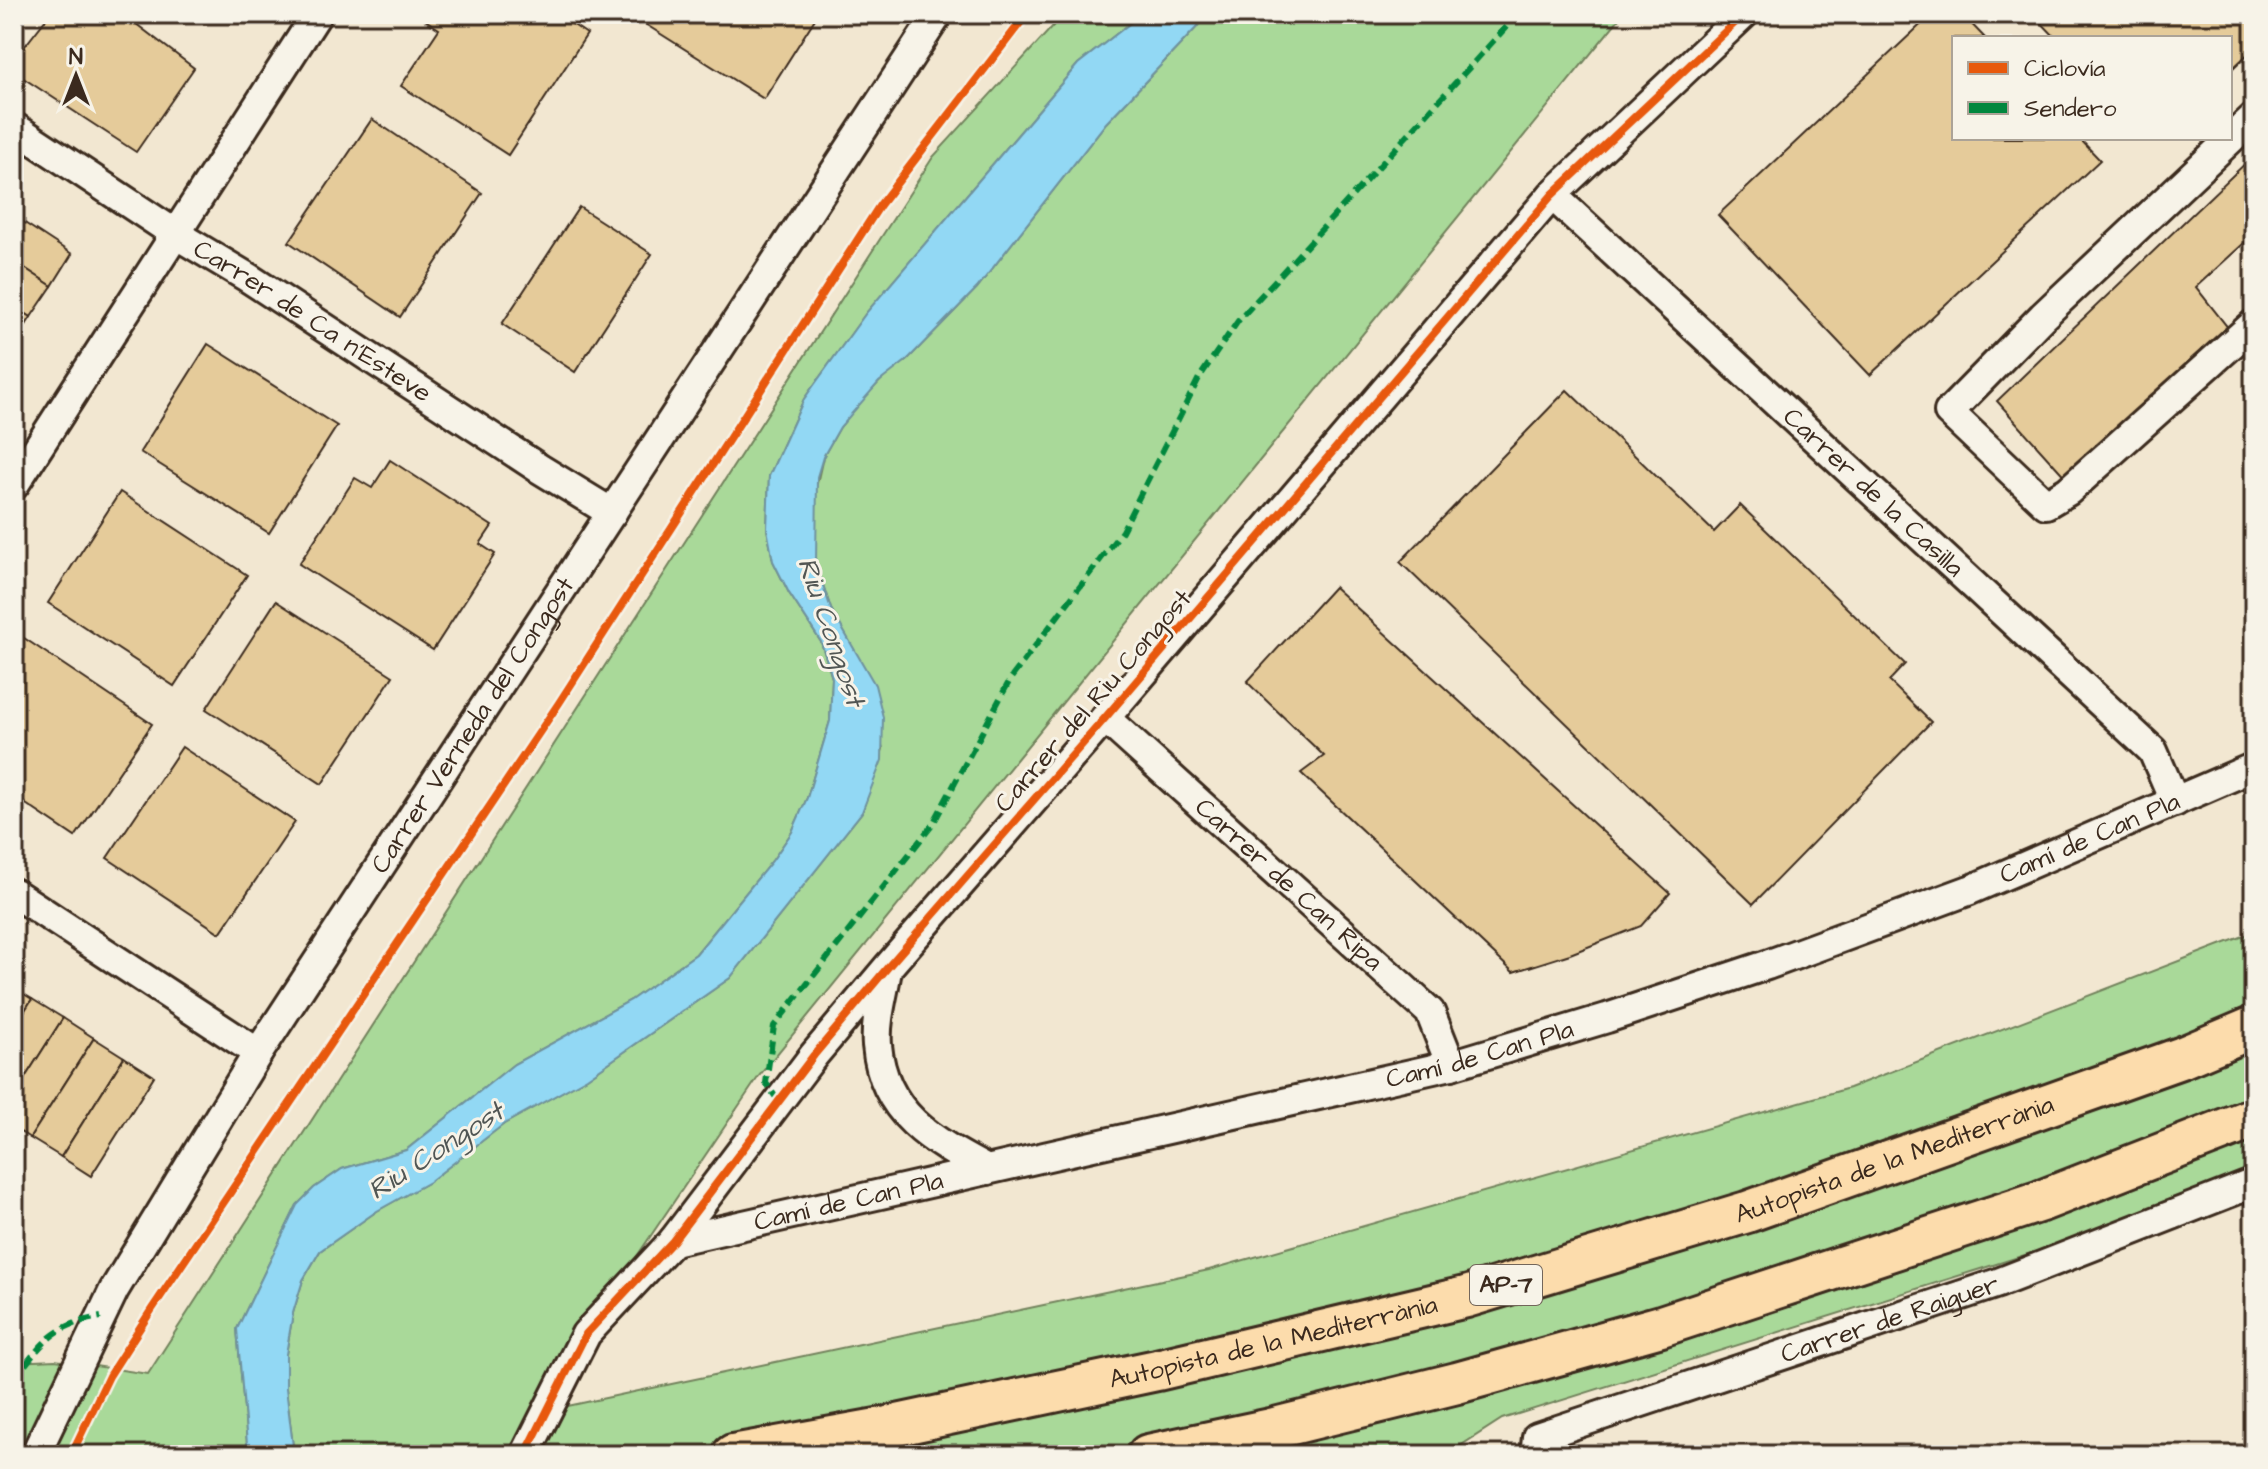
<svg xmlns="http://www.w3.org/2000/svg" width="2268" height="1469" viewBox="0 0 2268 1469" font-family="'Architects Daughter',sans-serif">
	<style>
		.built { fill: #f2e7d1; fill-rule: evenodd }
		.green { fill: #a9d999; stroke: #72825c; stroke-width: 2 }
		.water { fill: #92d8f4; stroke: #6f929e; stroke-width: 2 }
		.building { fill: #e5cb9a; stroke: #3b2a1e; stroke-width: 2 }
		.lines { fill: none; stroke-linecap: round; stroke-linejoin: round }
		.minor-casing { stroke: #3b2a1e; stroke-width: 34 }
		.highway-casing { stroke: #3b2a1e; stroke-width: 46 }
		.minor { stroke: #f7f3e8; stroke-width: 28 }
		.highway { stroke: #fcdcac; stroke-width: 40 }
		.quiet { stroke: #00873e; stroke-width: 6; stroke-dasharray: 12 6; stroke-linecap: butt }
		.cycleway-casing { stroke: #f7f3e8; stroke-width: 13 }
		.cycleway { stroke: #e8590c; stroke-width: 8 }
		.labels { text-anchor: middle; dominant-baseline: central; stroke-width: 6; stroke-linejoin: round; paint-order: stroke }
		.shield { fill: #f7f3e8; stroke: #73665b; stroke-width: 2 }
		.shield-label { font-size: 24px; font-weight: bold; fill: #3b2a1e }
		.street-label { font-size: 26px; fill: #3b2a1e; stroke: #f7f3e8 }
		.water-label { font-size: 28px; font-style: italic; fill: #515654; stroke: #f7f3e8 }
	</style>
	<rect width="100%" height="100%" fill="#f7f3e8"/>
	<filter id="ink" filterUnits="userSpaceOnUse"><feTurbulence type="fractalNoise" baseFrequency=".0125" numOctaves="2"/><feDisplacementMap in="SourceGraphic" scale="16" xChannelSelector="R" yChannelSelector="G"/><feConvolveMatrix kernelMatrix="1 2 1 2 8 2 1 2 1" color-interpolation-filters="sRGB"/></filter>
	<g filter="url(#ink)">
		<!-- built -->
		<g class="built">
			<polygon points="14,14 1064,14 933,157 148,1375 55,1360 14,1362"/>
			<path d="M 1623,14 L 2254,14 L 2254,932 L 1849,1088 L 1209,1270 L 530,1414 L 759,1076 ZM 1954,38 L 2230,38 L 2230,138 L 1954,138 Z"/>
			<polygon points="2254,1168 2254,1455 1446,1455 1502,1419 2057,1245"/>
		</g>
		<!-- green -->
		<g class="green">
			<polygon points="1064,14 1142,14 1078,64 866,313 804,399 769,476 767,529 773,561 789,593 821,642 832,678 830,721 807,798 792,832 772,861 696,954 631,1000 514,1064 406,1150 342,1169 314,1188 297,1205 237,1329 248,1455 14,1455 14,1362 55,1360 148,1374 933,157"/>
			<polygon points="1206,14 1623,14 759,1076 530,1414 1209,1270 1849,1088 2254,932 2254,1168 2057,1245 1502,1419 1446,1455 294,1455 286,1388 286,1354 293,1313 303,1280 320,1251 377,1211 429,1182 504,1124 587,1078 730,978 862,812 883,749 864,668 831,609 816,564 816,488 823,457 840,427 863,399 887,374 906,361 977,288 1106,123 1197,27"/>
		</g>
		<!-- water -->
		<polygon class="water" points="1142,14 1206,14 1197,27 1106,123 977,288 906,361 879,382 840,427 823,457 817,477 816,564 831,609 875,685 883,717 882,760 862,812 730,978 587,1078 504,1124 429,1182 377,1211 320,1251 303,1280 293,1313 286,1354 286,1388 294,1455 248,1455 237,1329 297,1205 314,1188 342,1169 406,1150 514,1064 631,1000 696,954 772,861 792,832 807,798 830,721 832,678 821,642 789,593 773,561 767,529 769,476 804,399 866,313 1078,64"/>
		<!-- building -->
		<g class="building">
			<polygon points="50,14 123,14 194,68 136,152 14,72 14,60"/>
			<polygon points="416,14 557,14 587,34 508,155 401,86 439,29"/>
			<polygon points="651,14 818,14 764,99 645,24"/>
			<polygon points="1932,14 1962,14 1985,38 1954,38 1954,138 2079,138 2100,160 1870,375 1718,215"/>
			<polygon points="2033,14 2254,14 2254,48 2230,71 2230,38 2056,38"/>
			<polygon points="372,119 482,193 400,317 289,242"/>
			<polygon points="2254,155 2254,234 2196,287 2232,333 2068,480 1997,401"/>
			<polygon points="579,207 652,254 575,372 502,324"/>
			<polygon points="14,216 72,254 52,286 14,261"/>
			<polygon points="14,261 52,286 31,317 14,306"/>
			<polygon points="14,306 31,317 14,344"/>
			<polygon points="208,344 337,426 269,533 140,452"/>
			<polygon points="1567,390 1714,532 1740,505 1905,664 1889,681 1931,722 1753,904 1400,562"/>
			<polygon points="390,460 492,526 480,544 495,554 433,650 299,564 355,478 372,488"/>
			<polygon points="120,492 247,575 174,686 48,603"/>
			<polygon points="1334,587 1670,893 1641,926 1570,954 1513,972 1301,773 1324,756 1247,682"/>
			<polygon points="276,601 393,676 322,784 206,709"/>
			<polygon points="21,636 152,724 75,837 14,796 14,647"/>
			<polygon points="182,747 295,822 220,933 107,858"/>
			<polygon points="14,988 32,999 14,1028"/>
			<polygon points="32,999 63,1018 14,1095 14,1028"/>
			<polygon points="63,1018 94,1038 30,1138 14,1128 14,1095"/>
			<polygon points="94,1038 124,1057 61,1157 30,1138"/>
			<polygon points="124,1057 154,1076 91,1176 61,1157"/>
		</g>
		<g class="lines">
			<defs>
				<g id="minor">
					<polyline points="2254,117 2043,316 1949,412 2046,504 2068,491 2254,324"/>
					<path id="s1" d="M 14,127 L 177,235 L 247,277 L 540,469 L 612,513"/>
					<path id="s2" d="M 1552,195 L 2153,751 L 2175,802"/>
					<polyline points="14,485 317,14"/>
					<path id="s3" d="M 1105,718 L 1430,1012 L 1451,1065"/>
					<polyline points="14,893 258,1053"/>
					<path d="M 887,970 C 883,994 875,1021 877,1045 C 883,1114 933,1141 987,1170"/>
					<path id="s4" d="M 673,1241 L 1451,1065 L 1607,1018 L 1767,965 L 1970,890 L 2254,767"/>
					<path id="s5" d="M 35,1455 L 114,1290 L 258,1053 L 938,14"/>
					<polyline points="525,1455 586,1334 673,1241 814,1055 888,967 1105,718 1552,195 1744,14"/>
					<path id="s6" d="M 1535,1455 L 1537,1437 L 1998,1283 L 2254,1183"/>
				</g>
				<g id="highway">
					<path id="s7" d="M 733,1455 L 883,1428 L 1157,1370 L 1466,1297 L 1747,1212 L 2183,1057 L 2254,1027"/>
					<polyline points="1148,1455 1271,1429 1457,1383 1661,1326 2041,1201 2254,1118"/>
				</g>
			</defs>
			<!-- minor casing -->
			<use href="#minor" class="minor-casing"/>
			<!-- highway casing -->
			<use href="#highway" class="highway-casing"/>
			<!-- minor -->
			<use href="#minor" class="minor"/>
			<!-- highway -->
			<use href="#highway" class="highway"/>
			<!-- quiet -->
			<g class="quiet">
				<polyline points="779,1102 766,1083 774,1026 933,824 1011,678 1122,531 1199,378 1238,321 1518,14"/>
				<path d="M 14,1379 C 43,1343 52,1325 101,1317"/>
			</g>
			<defs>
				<g id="cycleway">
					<polyline points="71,1455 109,1376 152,1309 559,703 880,205 1027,14"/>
					<polyline points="525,1455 586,1334 673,1241 814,1055 888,967 1105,718 1552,195 1744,14"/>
				</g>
			</defs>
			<!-- cycleway casing -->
			<use href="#cycleway" class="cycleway-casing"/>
			<!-- cycleway -->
			<use href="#cycleway" class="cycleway"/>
		</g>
	</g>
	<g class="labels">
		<!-- shield labels -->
		<rect class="shield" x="1470" y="1265" width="72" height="40" rx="6"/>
		<g class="shield-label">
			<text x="1506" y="1285">AP-7</text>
		</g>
		<!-- street labels -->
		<g class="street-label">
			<text stroke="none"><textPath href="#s1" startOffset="356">Carrer de Ca n'Esteve</textPath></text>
			<text stroke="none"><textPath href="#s2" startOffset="438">Carrer de la Casilla</textPath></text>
			<text transform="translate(1093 701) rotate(-49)">Carrer del Riu Congost</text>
			<text stroke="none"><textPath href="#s5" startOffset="852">Carrer Verneda del Congost</textPath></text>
			<text stroke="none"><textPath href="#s4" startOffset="1476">Camí de Can Pla</textPath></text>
			<text stroke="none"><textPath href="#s3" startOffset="248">Carrer de Can Ripa</textPath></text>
			<text stroke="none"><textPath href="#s4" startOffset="828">Camí de Can Pla</textPath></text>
			<text stroke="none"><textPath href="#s7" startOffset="1200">Autopista de la Mediterrània</textPath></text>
			<text stroke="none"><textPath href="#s4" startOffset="180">Camí de Can Pla</textPath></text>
			<text stroke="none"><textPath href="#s6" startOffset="390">Carrer de Raiguer</textPath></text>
			<text stroke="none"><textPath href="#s7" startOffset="552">Autopista de la Mediterrània</textPath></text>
		</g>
		<!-- water labels -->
		<g class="water-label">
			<text transform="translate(831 632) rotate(71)">Riu Congost</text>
			<text transform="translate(436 1151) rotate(-33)">Riu Congost</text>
		</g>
	</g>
	<!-- margin -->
	<rect width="2268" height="1469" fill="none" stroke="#f7f3e8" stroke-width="48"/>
	<rect x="24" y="24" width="2220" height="1421" fill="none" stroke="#3b2a1e" stroke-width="3" filter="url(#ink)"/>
	<!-- legend -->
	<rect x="1952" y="36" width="280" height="104" fill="#f7f3e8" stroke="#aca397" stroke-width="2"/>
	<rect x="1968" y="62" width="40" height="12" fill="#e8590c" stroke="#aca397" stroke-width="2"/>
	<text x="2024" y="76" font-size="24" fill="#3b2a1e">Ciclovía</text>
	<rect x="1968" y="102" width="40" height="12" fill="#00873e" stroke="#aca397" stroke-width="2"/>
	<text x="2024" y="116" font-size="24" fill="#3b2a1e">Sendero</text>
	<!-- north arrow -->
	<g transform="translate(76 76)" stroke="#f7f3e8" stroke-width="6" paint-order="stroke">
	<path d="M0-6L14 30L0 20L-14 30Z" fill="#3b2a1e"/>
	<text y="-12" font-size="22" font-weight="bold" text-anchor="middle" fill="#3b2a1e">N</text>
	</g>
</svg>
